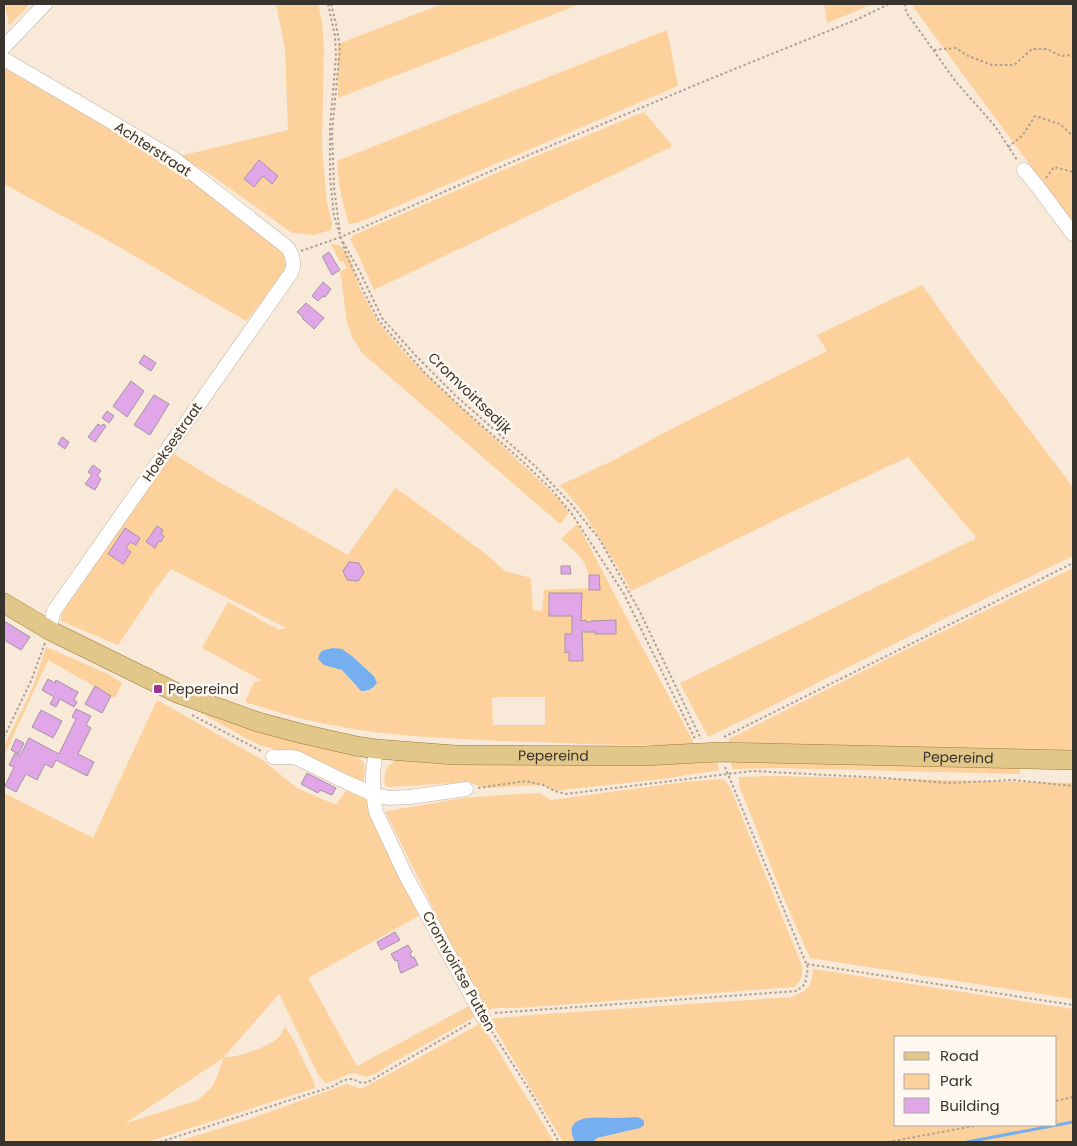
<svg xmlns="http://www.w3.org/2000/svg" width="1077" height="1146" viewBox="0 0 1077 1146" font-family="Poppins,sans-serif">
	<style>
		.green { fill: #fdd19b; fill-rule: evenodd }
		.water { fill: #75afef }
		.lines { fill: none; stroke-linecap: round; stroke-linejoin: round }
		.stream { stroke: #75afef; stroke-width: 3 }
		.building { fill: #e0a6e8; stroke: #a395a4 }
		.minor-casing { stroke: #c1b3a3; stroke-width: 15 }
		.major-casing { stroke: #9a7a37; stroke-width: 20 }
		.path { stroke: #ada195; stroke-width: 2; stroke-dasharray: 2.5 2.5; stroke-linecap: butt }
		.minor { stroke: #fff; stroke-width: 14 }
		.major { stroke: #e2c78b; stroke-width: 19 }
		.poi-dot { fill: #9c3193; stroke: #fef8f1; stroke-width: 2 }
		.labels { text-anchor: middle; dominant-baseline: central; stroke-width: 5; stroke-linejoin: round; paint-order: stroke }
		.street-label { font-size: 14px; fill: #39332d; stroke: #fef8f1 }
		.poi-label { font-size: 14px; fill: #39332d; stroke: #fef8f1; text-anchor: start }
	</style>
	<rect width="100%" height="100%" fill="#f8e9d8"/>
	<!-- green -->
	<g class="green">
		<polygon points="5,4 30,4 9,26"/>
		<polygon points="276,4 318,4 322,21 324,47 322,147 327,203 332,223 331,230 314,235 292,233 211,175 180,156 288,130 285,49"/>
		<polygon points="442,4 580,4 338,98 338,44"/>
		<polygon points="824,4 873,4 827,23"/>
		<polygon points="914,4 1073,4 1073,223 914,8"/>
		<path d="M 667,30 L 678,86 L 360,222 L 349,224 C 342,203 338,183 337,161 Z"/>
		<polygon points="4,68 180,166 283,250 288,260 286,272 246,321 114,244 4,184"/>
		<polygon points="644,112 671,144 671,147 374,290 358,254 350,239 354,235 527,160"/>
		<polygon points="331,244 339,245 343,249 350,259 360,289 378,322 393,340 413,362 449,396 559,499 569,513 560,524 362,353 352,337 347,322 340,271 347,268 343,261 340,262"/>
		<polygon points="922,285 959,337 1073,487 1073,556 947,617 766,709 708,737 680,683 938,557 975,539 975,536 908,457 806,505 631,591 623,576 583,512 560,485 614,460 671,429 827,351 817,335"/>
		<path d="M 172,453 L 214,479 L 348,555 L 395,488 L 410,498 L 486,554 L 505,571 L 531,578 L 533,610 L 542,611 L 544,590 L 590,588 C 589,561 580,556 561,539 L 577,524 L 579,526 L 632,628 L 693,741 L 693,745 C 630,746 566,743 503,741 C 447,738 392,737 337,726 C 306,721 275,711 245,702 L 254,682 L 261,680 L 202,648 L 228,602 L 279,630 L 286,628 L 171,569 L 155,590 L 118,645 L 61,621 L 61,617 L 63,611 L 87,574 ZM 333,648 L 352,656 L 374,675 L 377,683 L 373,689 L 367,691 L 355,686 L 349,677 L 342,670 L 320,653 L 324,650 ZM 498,697 L 545,697 L 545,725 L 493,725 L 492,698 Z"/>
		<polygon points="1073,568 1073,750 776,744 729,742 729,739 901,652"/>
		<polygon points="46,647 110,675 122,683 115,698 48,660 4,756 4,746 32,689"/>
		<polygon points="171,696 257,730 321,748 355,755 364,762 365,771 363,784 298,755 262,746 251,741"/>
		<path d="M 157,700 L 261,759 L 297,788 L 336,805 L 347,789 L 367,798 L 424,913 L 308,978 L 357,1066 L 471,1005 L 477,1014 L 473,1018 L 392,1063 L 375,1074 L 366,1077 L 354,1073 L 349,1074 L 332,1081 L 325,1083 L 318,1074 L 279,994 L 224,1057 C 235,1059 271,1046 279,1037 C 281,1034 283,1030 285,1027 L 292,1037 L 314,1082 L 315,1088 L 147,1142 L 4,1142 L 4,793 L 93,838 ZM 223,1058 L 219,1072 L 212,1087 L 198,1100 L 124,1124 Z"/>
		<polygon points="728,756 1020,762 1020,774 777,768 733,769"/>
		<path d="M 399,760 L 717,760 L 719,770 L 662,779 L 554,791 L 543,785 L 484,788 L 469,782 L 390,787 L 385,786 C 383,774 387,762 399,760 Z"/>
		<polygon points="775,776 1073,783 1073,999 810,958 782,894 739,785 739,777"/>
		<path d="M 723,779 L 730,787 L 802,966 C 803,977 802,979 794,987 L 519,1008 L 495,1008 L 484,1011 L 386,813 L 387,811 L 464,798 L 518,794 L 539,793 L 551,800 L 684,782 Z"/>
		<path d="M 813,969 L 1073,1009 L 1073,1142 L 593,1142 L 597,1138 L 628,1131 L 632,1117 L 618,1118 L 573,1138 L 575,1142 L 563,1142 L 489,1019 L 532,1015 L 792,997 C 809,990 811,987 813,969 ZM 896,1037 L 1056,1037 L 1056,1125 L 896,1125 Z"/>
		<polygon points="481,1023 554,1142 176,1142 250,1119 347,1084 361,1089 415,1060"/>
	</g>
	<!-- water -->
	<g class="water">
		<path d="M 333,648 L 342,649 L 352,656 L 374,676 L 377,683 C 372,690 368,691 361,691 L 342,670 L 324,665 L 318,659 C 320,649 324,650 333,648 Z"/>
		<path d="M 637,1117 L 640,1118 L 644,1121 L 644,1125 L 640,1128 L 597,1138 L 593,1142 L 575,1142 C 560,1112 600,1118 617,1118 C 623,1118 630,1117 637,1117 Z"/>
	</g>
	<g class="lines">
		<!-- stream -->
		<polyline class="stream" points="967,1142 1073,1122"/>
	</g>
	<!-- building -->
	<g class="building">
		<polygon points="259,160 278,176 272,184 263,176 254,187 244,179"/>
		<polygon points="329,252 340,270 332,275 323,258 323,256"/>
		<polygon points="323,282 331,289 325,297 323,296 318,301 312,296"/>
		<polygon points="306,303 324,318 314,329 302,318 303,317 297,312"/>
		<polygon points="144,355 156,363 151,371 139,363"/>
		<polygon points="131,381 144,391 127,417 113,406"/>
		<polygon points="154,395 169,404 150,435 134,425"/>
		<polygon points="107,411 114,416 109,423 102,418"/>
		<polygon points="98,424 101,426 103,424 106,426 95,442 88,437"/>
		<polygon points="62,437 69,442 65,449 58,444"/>
		<polygon points="93,465 101,471 97,476 101,479 95,490 85,484 92,475 88,472"/>
		<polygon points="157,526 163,530 161,534 164,536 161,542 159,541 155,548 146,542"/>
		<polygon points="125,528 140,538 136,545 130,542 126,548 131,552 123,564 108,554"/>
		<polygon points="349,562 359,563 364,573 358,581 347,580 343,571"/>
		<polygon points="561,566 570,566 571,574 561,574"/>
		<polygon points="589,575 599,575 600,590 589,590"/>
		<polygon points="549,593 582,593 581,621 586,620 586,622 591,622 591,621 616,620 616,634 595,634 595,632 582,632 582,634 583,661 569,661 569,652 565,653 565,634 572,634 572,616 549,616"/>
		<polygon points="4,621 30,637 21,650 4,640"/>
		<polygon points="48,679 55,683 56,680 78,692 74,700 77,702 74,707 60,699 56,707 50,704 54,697 42,690"/>
		<polygon points="95,686 111,696 102,713 85,704"/>
		<polygon points="76,709 91,716 86,725 91,728 78,754 94,762 87,776 56,760 52,768 45,764 37,780 26,774 16,792 5,786 14,767 9,765 15,753 20,756 29,738 59,754 76,719 72,717"/>
		<polygon points="41,710 62,721 53,738 32,727"/>
		<polygon points="16,739 24,743 19,754 11,750"/>
		<polygon points="307,773 336,788 332,795 320,790 318,793 301,784"/>
		<polygon points="395,932 400,940 381,950 377,942"/>
		<polygon points="408,945 412,952 410,953 412,958 414,957 418,965 401,973 398,966 399,965 397,960 395,961 391,954"/>
	</g>
	<g class="lines">
		<defs>
			<g id="minor">
				<polyline points="4,47 45,4"/>
				<path d="M 4,59 L 173,158 L 288,248 C 293,257 295,264 291,273 L 54,611 L 49,630"/>
				<polyline points="1024,170 1038,187 1073,234"/>
				<polyline points="376,749 373,774 373,794 376,812 406,876 483,1017"/>
				<path d="M 273,757 C 281,758 289,756 297,758 L 348,783 L 373,794 L 388,798 L 410,797 L 466,789"/>
			</g>
			<g id="major">
				<path id="s1" d="M 4,603 L 49,630 L 177,693 L 258,722 L 303,734 L 356,746 L 376,749 L 455,755 L 643,756 L 719,752 L 1073,760"/>
			</g>
		</defs>
		<!-- minor casing -->
		<use href="#minor" class="minor-casing"/>
		<!-- major casing -->
		<use href="#major" class="major-casing"/>
		<!-- path -->
		<g class="path">
			<polyline points="328,4 335,36 336,56 330,126 330,178 334,216 346,254 366,296 379,321 424,372 463,409 522,461 552,490 572,514 624,594 695,739"/>
			<polyline points="331,4 336,24 340,47 332,132 334,187 340,233"/>
			<polyline points="905,4 906,12 956,82 995,126 1017,160"/>
			<polyline points="934,50 956,48 966,55 992,65 1014,65 1032,49 1047,49 1061,56 1073,55"/>
			<polyline points="1008,147 1023,135 1035,116 1060,124 1073,136"/>
			<polyline points="1046,178 1054,167 1073,172"/>
			<polyline points="343,242 361,274 382,318 417,357 455,395 535,466 572,505 600,540 639,610 701,739"/>
			<polyline points="301,251 341,237 512,162 705,81 858,19 889,4"/>
			<polyline points="192,715 263,752"/>
			<polyline points="4,737 31,681 45,643"/>
			<polyline points="724,737 1073,563"/>
			<polyline points="478,788 526,781 543,785 555,791 566,794 752,771 885,778 948,783 1014,780 1073,786"/>
			<polyline points="807,964 1073,1005"/>
			<polyline points="495,1013 797,991 805,984 808,968 725,767"/>
			<polyline points="489,1027 530,1091 559,1142"/>
			<polyline points="1056,1101 1073,1097"/>
			<path d="M 160,1142 L 334,1086 C 338,1083 345,1079 351,1079 C 358,1080 358,1084 368,1082 L 472,1022"/>
			<polyline points="888,1142 979,1125"/>
		</g>
		<!-- minor -->
		<use href="#minor" class="minor"/>
		<!-- major -->
		<use href="#major" class="major"/>
	</g>
	<!-- markers -->
	<rect class="poi-dot" x="153" y="684" width="10" height="10" rx="2.5"/>
	<g class="labels">
		<!-- street labels -->
		<g class="street-label">
			<text transform="translate(153 149) rotate(33)">Achterstraat</text>
			<text transform="translate(470 393) rotate(44)">Cromvoirtsedijk</text>
			<text transform="translate(172 442) rotate(-55)">Hoeksestraat</text>
			<text stroke="none"><textPath href="#s1" startOffset="580">Pepereind</textPath></text>
			<text stroke="none"><textPath href="#s1" startOffset="985">Pepereind</textPath></text>
			<text transform="translate(459 971) rotate(61)">Cromvoirtse Putten</text>
		</g>
		<!-- poi labels -->
		<g class="poi-label">
			<text x="168" y="689">Pepereind</text>
		</g>
	</g>
	<!-- border -->
	<rect width="1077" height="1146" fill="none" stroke="#39332d" stroke-width="10"/>
	<!-- legend -->
	<rect x="894" y="1036" width="162" height="90" fill="#fef8f1" stroke="#afa9a3"/>
	<rect x="904" y="1052" width="25" height="8" fill="#e2c78b" stroke="#afa9a3"/>
	<text x="940" y="1061" font-size="15" fill="#39332d">Road</text>
	<rect x="904" y="1074" width="25" height="15" fill="#fdd19b" stroke="#afa9a3"/>
	<text x="940" y="1086" font-size="15" fill="#39332d">Park</text>
	<rect x="904" y="1098" width="25" height="15" fill="#e0a6e8" stroke="#afa9a3"/>
	<text x="940" y="1111" font-size="15" fill="#39332d">Building</text>
</svg>
